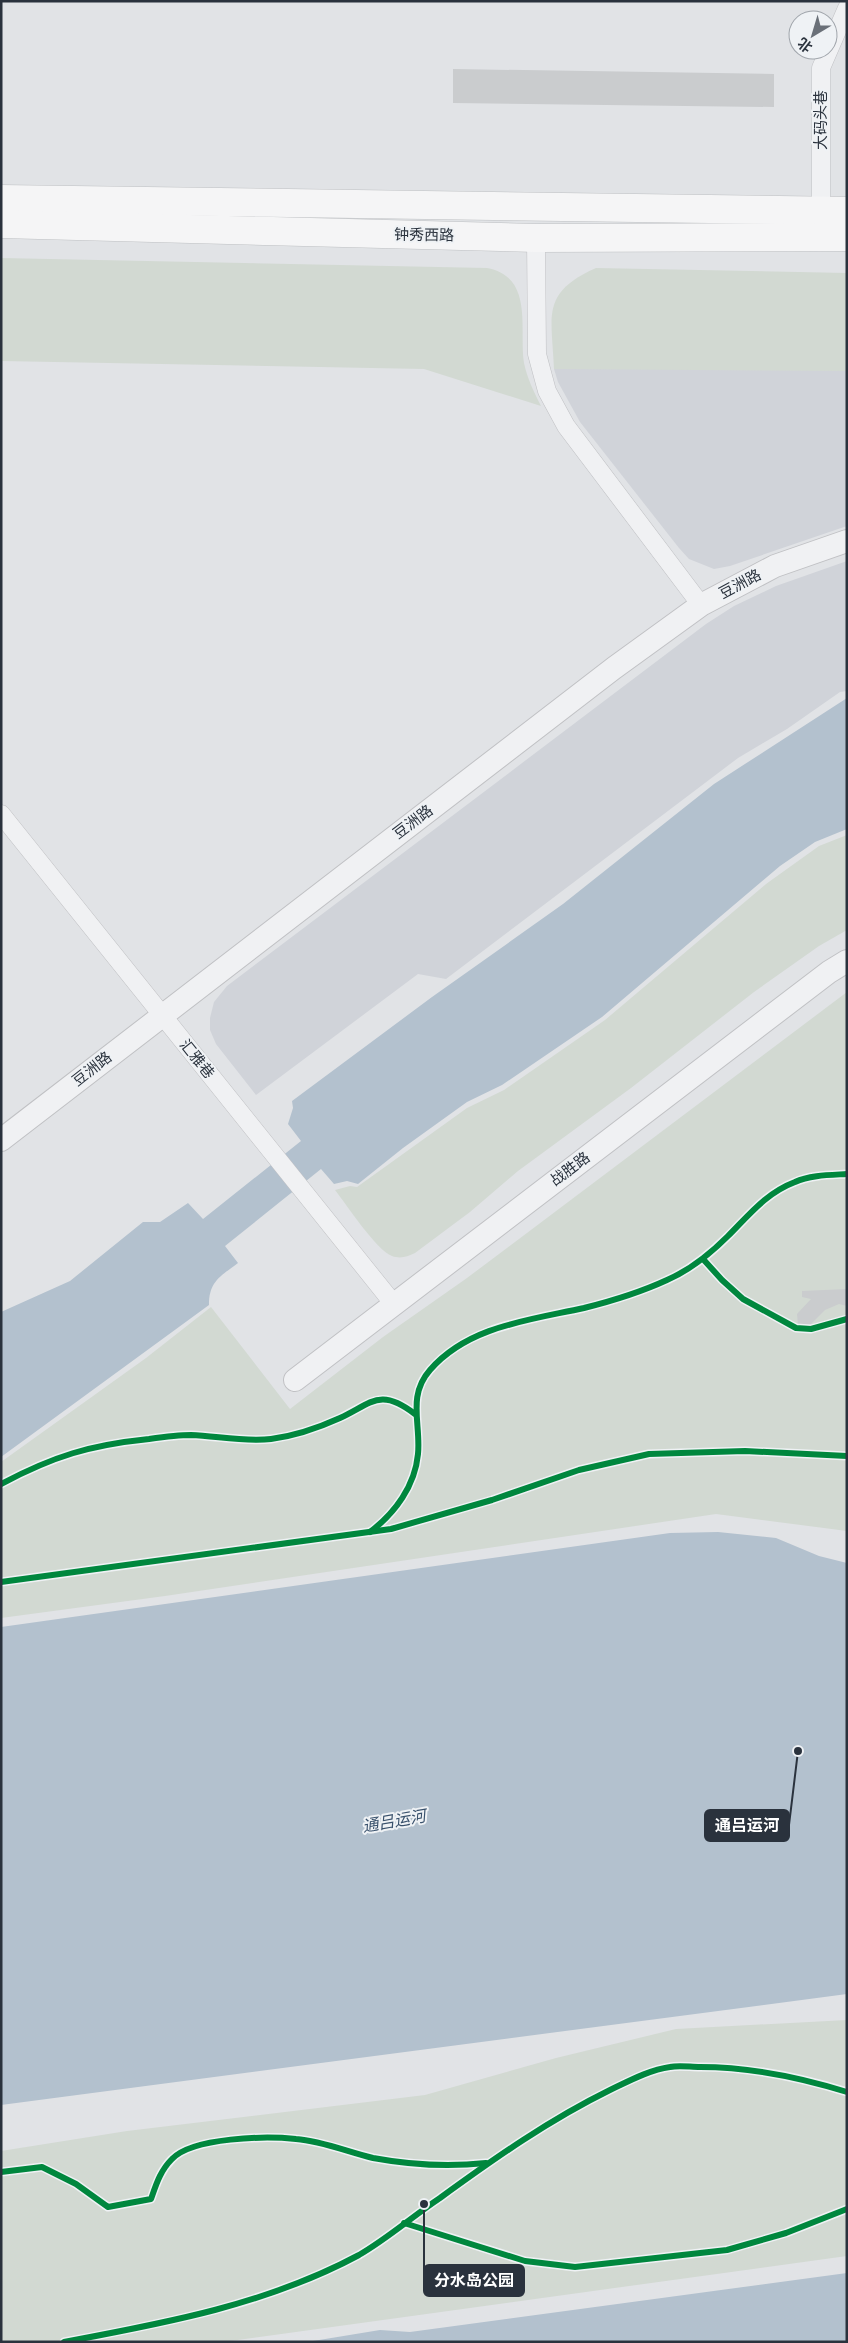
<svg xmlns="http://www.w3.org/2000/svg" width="848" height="2343" viewBox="0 0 848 2343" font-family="Rubik,'Noto Sans SC',sans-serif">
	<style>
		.built { fill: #d0d3d9 }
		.green { fill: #d2d9d2 }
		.water { fill: #b3c1ce }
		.building { fill: #caccce }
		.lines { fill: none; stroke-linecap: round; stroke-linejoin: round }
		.minor-casing { stroke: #c0c1c4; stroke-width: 19 }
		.tertiary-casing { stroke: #c0c1c4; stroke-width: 24 }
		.primary-casing { stroke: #bec0c3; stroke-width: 29 }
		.minor { stroke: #f0f1f3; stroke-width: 18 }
		.tertiary { stroke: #f0f1f3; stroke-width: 22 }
		.primary { stroke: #f5f5f6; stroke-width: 28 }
		.cycleway-casing { stroke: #eff2f5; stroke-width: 9 }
		.cycleway { stroke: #00873e; stroke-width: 6 }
		.labels { text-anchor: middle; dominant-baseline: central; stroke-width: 4; stroke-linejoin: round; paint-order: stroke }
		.street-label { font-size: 15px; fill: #2a323d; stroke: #eff2f5 }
		.water-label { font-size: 16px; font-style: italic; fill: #39516c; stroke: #eff2f5 }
		.leader { fill: none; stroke: #2a323d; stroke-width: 2 }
		.callout-dot { fill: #2a323d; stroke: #eff2f5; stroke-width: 2 }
		.callout { fill: #2a323d; stroke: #2a323d; stroke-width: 2 }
		.callout-label { font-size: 16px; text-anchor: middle; font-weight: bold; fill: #fff }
	</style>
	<rect width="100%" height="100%" fill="#e1e3e6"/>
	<!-- built -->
	<g class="built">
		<polygon points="847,366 847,526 730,566 714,569 689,559 679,548 580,422 558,382 554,369"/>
		<polygon points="847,561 847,691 840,692 787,729 738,758 446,979 418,974 256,1095 216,1044 210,1030 210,1018 214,1002 227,986 706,624 734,606 776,586"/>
	</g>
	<!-- green -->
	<g class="green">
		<path d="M 1,258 L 487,268 C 534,277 519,328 524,363 C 527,378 534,392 541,406 L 424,369 L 1,361 Z"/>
		<path d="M 596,268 L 847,273 L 847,371 L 554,369 C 552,316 540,293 596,268 Z"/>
		<path d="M 847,835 L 847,930 L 819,946 L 754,992 L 631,1088 L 518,1171 L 470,1212 L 415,1253 C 407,1257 400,1259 392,1256 C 377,1251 346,1204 335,1190 L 350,1186 L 357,1187 L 467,1108 L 504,1090 L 605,1020 L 766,884 L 819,846 Z"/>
		<polygon points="847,992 847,1531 716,1514 165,1596 1,1618 1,1462 146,1358 211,1307 290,1409 383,1337 467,1278"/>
		<polygon points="847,2020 847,2256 223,2342 1,2342 1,2151 127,2131 425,2095 556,2058 676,2029"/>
	</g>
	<!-- water -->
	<g class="water">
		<path d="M 847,698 L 847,829 L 815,842 L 780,866 L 602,1017 L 502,1085 L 467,1102 L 403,1148 L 358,1184 L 347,1181 L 334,1184 L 321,1169 L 225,1246 L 238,1263 C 221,1276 209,1281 209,1305 L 1,1457 L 1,1312 L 70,1281 L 143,1222 L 160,1222 L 188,1203 L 203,1219 L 301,1141 L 288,1124 L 293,1108 L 292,1101 L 432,997 L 563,904 L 714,784 Z"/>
		<polygon points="718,1532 776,1538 819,1556 847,1563 847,1994 1,2105 1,1627 670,1533"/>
		<polygon points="847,2273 847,2342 307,2342 380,2330 410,2332"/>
	</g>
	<!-- building -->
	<g class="building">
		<polygon points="453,69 774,74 774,107 453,103"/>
		<polygon points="847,1289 847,1306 839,1304 825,1310 809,1326 803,1329 798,1325 797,1314 811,1299 802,1297 802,1291"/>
	</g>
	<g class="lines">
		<defs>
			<g id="minor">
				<polyline points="821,220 821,68 847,8"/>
				<polyline points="536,238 537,354 547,391 566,426 701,605"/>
				<polyline points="1,814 393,1303"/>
			</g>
			<g id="tertiary">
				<polyline points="1,1140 614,668 701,605 775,566 847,541"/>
				<polyline points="295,1380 829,972 847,961"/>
			</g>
			<g id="primary">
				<polyline points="1,199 847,211"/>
				<polyline points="1,224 536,238 847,237"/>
			</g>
		</defs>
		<!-- minor casing -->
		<use href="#minor" class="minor-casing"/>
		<!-- tertiary casing -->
		<use href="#tertiary" class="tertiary-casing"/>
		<!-- primary casing -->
		<use href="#primary" class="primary-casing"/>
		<!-- minor -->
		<use href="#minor" class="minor"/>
		<!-- tertiary -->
		<use href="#tertiary" class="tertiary"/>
		<!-- primary -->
		<use href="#primary" class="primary"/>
		<defs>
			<g id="cycleway">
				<polyline points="703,1259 722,1280 743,1299 796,1328 811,1329 847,1319"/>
				<path d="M 1,1484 C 54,1456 90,1445 149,1439 C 163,1437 177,1435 191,1435 C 217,1436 244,1442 271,1439 C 294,1436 318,1428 340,1418 C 372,1403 380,1387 415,1414"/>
				<path d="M 370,1532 C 395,1513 415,1486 418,1454 C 421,1424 407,1396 430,1370 C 468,1326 530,1320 584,1308 C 612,1301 641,1292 667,1280 C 690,1270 710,1254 728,1236 C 749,1215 766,1193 795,1182 C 810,1175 830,1175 847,1174"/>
				<polyline points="1,1582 391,1529 492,1500 579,1470 649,1454 745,1451 847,1456"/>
				<path d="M 1,2172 L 42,2167 L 76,2184 L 108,2207 L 151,2199 C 156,2185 160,2171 172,2159 C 193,2137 266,2136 296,2139 C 322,2141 348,2152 373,2158 C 411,2165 449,2167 486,2163"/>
				<polyline points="404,2223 525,2261 575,2267 727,2250 786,2233 847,2209"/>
				<path d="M 64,2342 C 166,2323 268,2304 359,2255 C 387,2239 413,2216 440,2198 C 495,2158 549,2120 610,2090 C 629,2081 649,2070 670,2067 C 679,2065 690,2067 700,2067 C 750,2067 799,2077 847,2092"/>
			</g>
		</defs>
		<!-- cycleway casing -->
		<use href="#cycleway" class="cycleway-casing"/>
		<!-- cycleway -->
		<use href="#cycleway" class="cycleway"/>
	</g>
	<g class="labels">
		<!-- street labels -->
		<g class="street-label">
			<text transform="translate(821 120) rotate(-90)">大码头巷</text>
			<text transform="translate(424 235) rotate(1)">钟秀西路</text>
			<text transform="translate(740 584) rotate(-28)">豆洲路</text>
			<text transform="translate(413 822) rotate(-37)">豆洲路</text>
			<text transform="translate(197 1059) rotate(51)">汇雅巷</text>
			<text transform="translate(92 1069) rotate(-38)">豆洲路</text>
			<text transform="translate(570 1169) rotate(-37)">战胜路</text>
		</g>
		<!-- water labels -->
		<g class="water-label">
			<text transform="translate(394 1821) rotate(-10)">通吕运河</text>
		</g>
	</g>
	<!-- callouts -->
	<path class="leader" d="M798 1751L789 1825M424 2204L424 2281"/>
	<g class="callout-dot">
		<circle cx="798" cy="1751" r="5"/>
		<circle cx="424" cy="2204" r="5"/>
	</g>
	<g class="callout">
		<rect x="705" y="1810" width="84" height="31" rx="5"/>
		<rect x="424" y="2265" width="100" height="31" rx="5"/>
	</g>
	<g class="callout-label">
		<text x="747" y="1831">通吕运河</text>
		<text x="474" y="2286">分水岛公园</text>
	</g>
	<!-- border -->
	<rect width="848" height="2343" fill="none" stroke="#2a323d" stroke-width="5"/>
	<!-- north arrow -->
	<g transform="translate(813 35) rotate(218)"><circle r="24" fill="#eff2f5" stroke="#a0a5ab"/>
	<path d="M0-4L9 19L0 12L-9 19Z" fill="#6a7078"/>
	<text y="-8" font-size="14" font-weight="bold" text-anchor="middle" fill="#2a323d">北</text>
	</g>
</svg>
